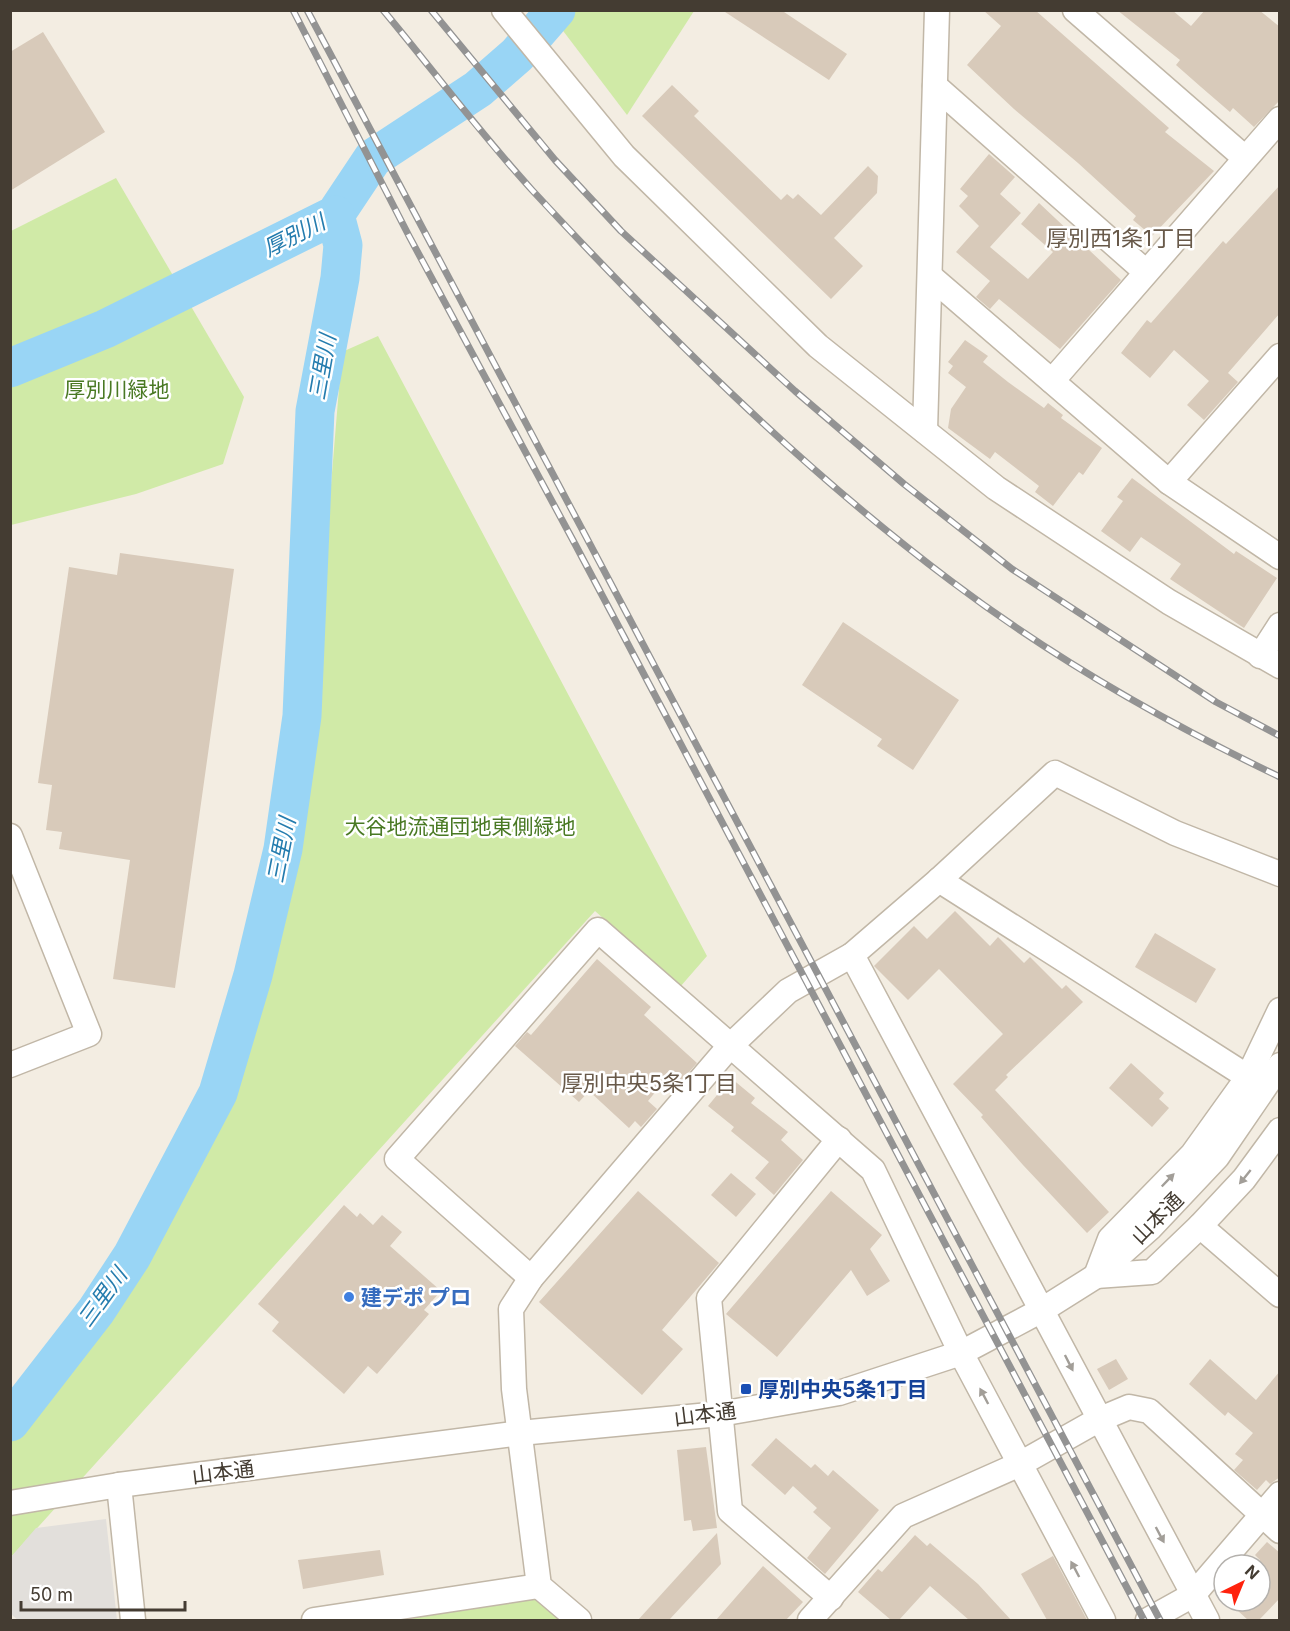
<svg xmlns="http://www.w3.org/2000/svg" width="1290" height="1631" viewBox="0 0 1290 1631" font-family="Inter,'Noto Sans JP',sans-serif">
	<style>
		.green { fill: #d0eaa7 }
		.parking { fill: #e2dfdb }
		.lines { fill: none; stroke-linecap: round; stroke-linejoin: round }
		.river { stroke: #99d5f5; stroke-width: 39 }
		.building { fill: #d8caba }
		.minor-casing { stroke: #c1b7a7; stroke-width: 27 }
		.minor { stroke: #fff; stroke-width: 24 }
		.rail-casing { stroke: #939393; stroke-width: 7 }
		.rail { stroke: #fff; stroke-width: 4.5; stroke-dasharray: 14; stroke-linecap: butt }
		.oneway { fill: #a29e98 }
		.shop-dot { fill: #3f7fe0; stroke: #fff; stroke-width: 2 }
		.transit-dot { fill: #1a4fb4; stroke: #fff; stroke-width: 2 }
		.labels { text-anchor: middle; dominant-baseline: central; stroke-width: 5; stroke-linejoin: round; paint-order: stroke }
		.park-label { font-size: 21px; fill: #497923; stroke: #fff }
		.street-label { font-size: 21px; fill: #443c32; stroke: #fff }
		.shop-label { font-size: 21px; font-weight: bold; fill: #366cbe; stroke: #fff; text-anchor: start }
		.transit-label { font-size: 21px; font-weight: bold; fill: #164399; stroke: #fff; text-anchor: start }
		.water-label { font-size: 22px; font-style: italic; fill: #247cae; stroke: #fff }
		.neighbourhood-label { font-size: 22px; fill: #685949; stroke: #fff }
	</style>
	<rect width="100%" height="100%" fill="#f3ede2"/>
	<!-- green -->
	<g class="green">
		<polygon points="548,11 694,11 627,115"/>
		<polygon points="116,178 244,397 223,464 136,494 11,525 11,231"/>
		<polygon points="378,336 707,956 680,987 595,911 11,1557 11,1429 154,1244 229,1104 275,960 304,812 342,352"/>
		<polygon points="535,1597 564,1620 403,1620"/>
	</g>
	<!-- parking -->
	<polygon class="parking" points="106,1519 117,1620 18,1620 11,1614 11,1557 36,1528"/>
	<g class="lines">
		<!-- river -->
		<g class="river">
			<polyline points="10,368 105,329 335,215 373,158 478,89 517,55 556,10"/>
			<polyline points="10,1422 96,1311 132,1256 218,1093 253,975 283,849 302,716 315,411 340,278 343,245 335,215"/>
		</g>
	</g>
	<!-- building -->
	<g class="building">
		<polygon points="722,10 781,10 847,54 829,80"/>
		<polygon points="983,10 1035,10 1169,128 1165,132 1214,171 1152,236 1133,220 1136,216 1078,163 1014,109 967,65 1001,26"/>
		<polygon points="1117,10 1172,10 1191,26 1205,10 1259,10 1280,27 1280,100 1254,127 1233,108 1230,112 1201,87 1176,65 1180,60"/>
		<polygon points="43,32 105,132 10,191 10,52"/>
		<polygon points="672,85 699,111 694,116 781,200 787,194 793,199 798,194 821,215 868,166 878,176 877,193 834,238 863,266 831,299 642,116"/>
		<polygon points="989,154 1015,177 1000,194 1021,213 990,247 1028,279 1053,252 1021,224 1039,203 1121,280 1060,349 999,299 990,309 976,297 990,281 956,252 979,226 959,206 968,196 960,189"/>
		<polygon points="1280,185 1280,313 1228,373 1238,382 1204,420 1187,405 1209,381 1174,350 1150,378 1121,353 1147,320 1151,323 1223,241 1226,244"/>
		<polygon points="965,340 988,356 983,362 1008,382 1044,408 1048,403 1063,415 1061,418 1102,448 1083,475 1079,472 1053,506 1035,492 1039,486 995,452 990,459 948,428 951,409 966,387 948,373 953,366 948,362"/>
		<polygon points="1132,478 1234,554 1236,551 1277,578 1244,628 1170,579 1181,564 1141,537 1130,552 1101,531 1123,501 1117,497"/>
		<polygon points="120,553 234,569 175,988 113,979 130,860 59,849 62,832 46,830 52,785 38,783 69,567 117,575"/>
		<polygon points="843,622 959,700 913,770 877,746 882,739 802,685"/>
		<polygon points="955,911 990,946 998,937 1024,963 1030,957 1062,989 1066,985 1083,1002 1006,1075 1008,1077 995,1090 1109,1212 1087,1233 1023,1165 981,1117 983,1115 953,1084 1003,1034 939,969 908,1000 874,966 914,926 927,939"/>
		<polygon points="1155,933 1216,969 1196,1003 1135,967"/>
		<polygon points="597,959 651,1007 644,1015 697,1063 676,1087 666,1079 648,1101 657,1109 641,1127 635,1121 629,1128 589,1091 579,1102 515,1046 527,1032 531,1035"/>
		<polygon points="1131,1063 1164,1093 1159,1099 1169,1108 1152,1127 1109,1088"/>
		<polygon points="731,1078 755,1098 751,1103 788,1132 781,1140 803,1160 774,1195 755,1178 769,1162 731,1131 734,1127 708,1106"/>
		<polygon points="731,1173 756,1194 736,1217 711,1195"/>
		<polygon points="638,1191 719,1263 662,1330 683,1349 642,1395 539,1302"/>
		<polygon points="831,1191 882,1235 870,1249 890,1281 867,1296 851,1270 777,1357 726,1314"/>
		<polygon points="344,1205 357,1217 360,1213 373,1225 382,1215 402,1232 390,1246 441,1291 424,1310 429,1314 377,1374 368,1366 344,1394 272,1331 279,1322 258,1304"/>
		<polygon points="1116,1359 1128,1379 1109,1390 1097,1369"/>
		<polygon points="1210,1359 1256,1400 1280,1371 1280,1477 1270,1484 1266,1480 1257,1490 1234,1470 1243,1460 1235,1454 1253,1433 1228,1412 1225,1416 1189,1384"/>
		<polygon points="776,1438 811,1468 815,1464 828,1476 833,1470 879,1510 825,1574 807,1558 831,1528 813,1512 817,1508 793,1486 785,1495 751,1465"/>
		<polygon points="706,1447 717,1528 693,1531 691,1520 684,1521 677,1450"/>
		<polygon points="717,1533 721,1564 669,1620 638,1620"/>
		<polygon points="915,1535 927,1546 930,1543 978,1584 1011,1620 969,1620 930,1586 899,1620 891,1620 858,1592 878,1569 882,1572"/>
		<polygon points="1267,1542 1280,1553 1280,1598 1259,1620 1248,1620 1227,1601 1260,1601 1260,1560 1255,1555"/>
		<polygon points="380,1550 384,1575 303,1589 298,1560"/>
		<polygon points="1053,1556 1087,1620 1047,1620 1021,1574"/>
		<polygon points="763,1566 803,1602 786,1620 716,1620"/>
	</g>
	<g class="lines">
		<defs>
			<g id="minor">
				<polyline points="504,10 624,156 818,346 996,488 1169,602 1280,666"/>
				<polyline points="1075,10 1245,158"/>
				<polyline points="935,86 1146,272"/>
				<polyline points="931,277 1169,482 1280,557"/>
				<polyline points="1052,381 1280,119"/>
				<polyline points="925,431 937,10"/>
				<polyline points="1169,482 1280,356"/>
				<polyline points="1260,656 1280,625"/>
				<polyline points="10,836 89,1034 10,1065"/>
				<polyline points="939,880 1248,1077"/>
				<polyline points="852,955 1207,1620"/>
				<polyline points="1280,1010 1248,1077 1192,1155 1110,1239 1096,1276 1152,1272 1200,1226 1244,1179 1280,1130"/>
				<polyline points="1200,1226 1280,1295"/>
				<polyline points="531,1278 397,1159 598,930 873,1170 961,1353 1103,1620"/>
				<polyline points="119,1485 133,1620"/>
				<polyline points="10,1503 119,1485 520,1433 720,1414 839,1393 961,1353 1042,1310 1096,1276 1150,1228 1217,1157 1280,1065"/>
				<polyline points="831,1598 730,1511 709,1298 839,1139"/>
				<polyline points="314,1620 539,1586"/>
				<polyline points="579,1620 539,1586 514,1389 511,1309 531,1278 729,1047 788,991 852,955 939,880 1055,773 1175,833 1280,874"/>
				<polyline points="810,1620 903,1516 1020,1464 1098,1420 1129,1407 1149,1411 1280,1531"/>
				<polyline points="1148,1620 1193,1595 1280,1494"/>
			</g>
		</defs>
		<!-- minor casing -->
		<use href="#minor" class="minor-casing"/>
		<!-- minor -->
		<use href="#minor" class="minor"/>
		<defs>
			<g id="rail">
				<polyline points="293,10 409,236 575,544 1144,1620"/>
				<polyline points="307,10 1160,1620"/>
				<path d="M 383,10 C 433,70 480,133 532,190 C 661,329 799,467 951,581 C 1053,658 1165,722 1280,777"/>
				<polyline points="431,10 555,160 621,231 795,391 904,484 1012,569 1216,702 1280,736"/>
			</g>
		</defs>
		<!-- rail casing -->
		<use href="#rail" class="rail-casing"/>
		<!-- rail -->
		<use href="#rail" class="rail"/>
	</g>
	<!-- one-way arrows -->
	<defs><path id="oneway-solid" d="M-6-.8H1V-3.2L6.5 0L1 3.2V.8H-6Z" transform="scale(1.5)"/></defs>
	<g class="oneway">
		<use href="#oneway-solid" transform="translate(1245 1177) rotate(129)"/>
		<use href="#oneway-solid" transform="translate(1168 1180) rotate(-46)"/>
		<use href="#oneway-solid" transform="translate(1069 1363) rotate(63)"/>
		<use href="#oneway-solid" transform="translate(984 1396) rotate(-118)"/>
		<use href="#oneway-solid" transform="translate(1160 1535) rotate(62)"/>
		<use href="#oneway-solid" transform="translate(1075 1569) rotate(-118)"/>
	</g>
	<!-- markers -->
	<circle class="shop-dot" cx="349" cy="1297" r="6"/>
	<rect class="transit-dot" x="740" y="1383" width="12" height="12" rx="3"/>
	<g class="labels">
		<!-- park labels -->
		<g class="park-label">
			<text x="117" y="389">厚別川緑地</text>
			<text x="460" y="826">大谷地流通団地東側緑地</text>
		</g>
		<!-- street labels -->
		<g class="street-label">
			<text transform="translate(1157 1218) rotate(-45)">山本通</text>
			<text transform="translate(705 1414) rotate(-7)">山本通</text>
			<text transform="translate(223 1472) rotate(-7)">山本通</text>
		</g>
		<!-- shop labels -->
		<g class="shop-label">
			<text x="361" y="1297">建デポ プロ</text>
		</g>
		<!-- transit labels -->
		<g class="transit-label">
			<text x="758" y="1389">厚別中央5条1丁目</text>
		</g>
		<!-- water labels -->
		<g class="water-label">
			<text transform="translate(294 235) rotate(-27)">厚別川</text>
			<text transform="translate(322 367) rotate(-80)">三里川</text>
			<text transform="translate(281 850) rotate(-79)">三里川</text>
			<text transform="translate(102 1297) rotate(-54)">三里川</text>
		</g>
		<!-- neighbourhood labels -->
		<g class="neighbourhood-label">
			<text x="1121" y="238">厚別西1条1丁目</text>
			<text x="649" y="1083">厚別中央5条1丁目</text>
		</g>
	</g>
	<!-- border -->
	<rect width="1290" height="1631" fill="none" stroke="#443c32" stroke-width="24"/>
	<!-- north arrow -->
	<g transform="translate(1242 1583) rotate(43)"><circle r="28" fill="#ffffff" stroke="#b4b1ad" stroke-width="1.5"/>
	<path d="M0-4.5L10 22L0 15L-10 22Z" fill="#ff220d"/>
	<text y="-9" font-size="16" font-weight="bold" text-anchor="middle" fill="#443c32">N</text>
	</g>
	<!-- scale -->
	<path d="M21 1601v9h164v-9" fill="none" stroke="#443c32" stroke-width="3"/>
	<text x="30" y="1601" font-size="18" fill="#443c32" stroke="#ffffff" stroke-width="4.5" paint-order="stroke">50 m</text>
</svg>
